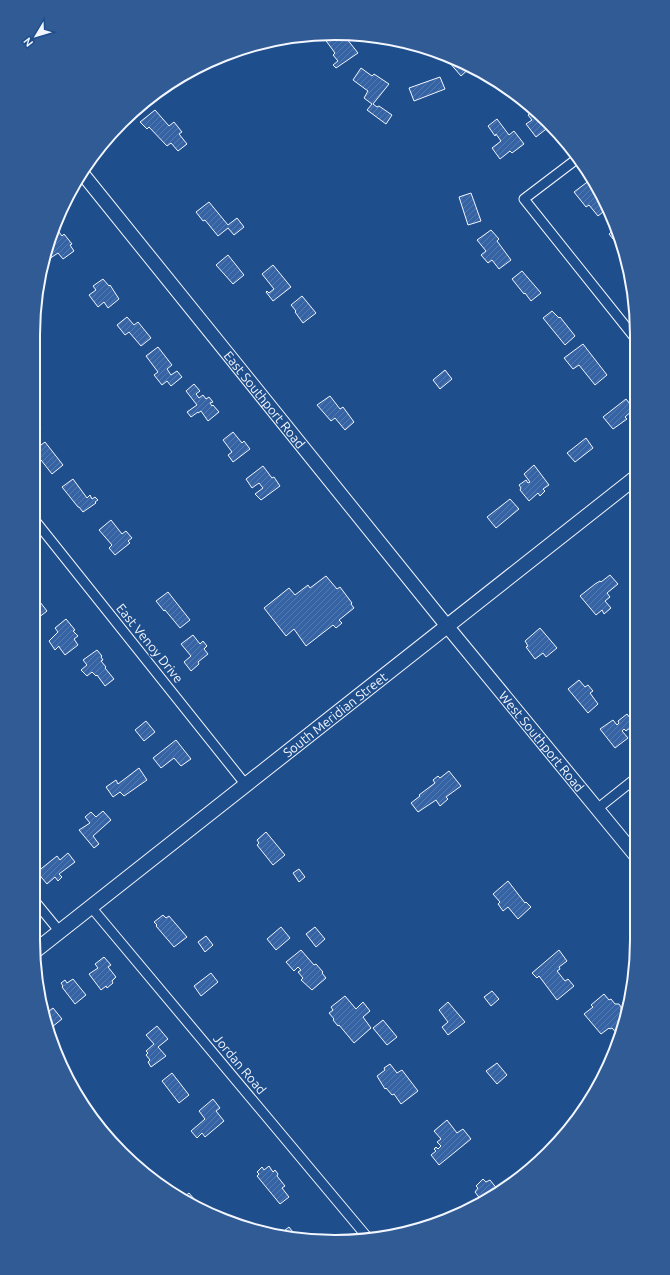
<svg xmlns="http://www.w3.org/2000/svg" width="670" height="1275" viewBox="0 0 670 1275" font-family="Ubuntu,sans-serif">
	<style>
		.building { fill: url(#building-hatch); stroke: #f2f6ff }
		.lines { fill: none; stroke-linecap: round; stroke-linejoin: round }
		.street-casing { stroke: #f2f6ff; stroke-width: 11 }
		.secondary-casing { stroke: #f2f6ff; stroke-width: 15 }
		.primary-casing { stroke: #f2f6ff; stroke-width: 16 }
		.street { stroke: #1f4e8c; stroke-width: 9 }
		.secondary { stroke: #1f4e8c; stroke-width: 13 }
		.primary { stroke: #1f4e8c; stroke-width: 14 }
		.labels { text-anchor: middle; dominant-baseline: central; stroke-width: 3; stroke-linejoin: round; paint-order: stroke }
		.street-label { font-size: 13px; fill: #f2f6ff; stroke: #1f4e8c }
		.rim { fill: none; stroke: #f2f6ff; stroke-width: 2 }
	</style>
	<defs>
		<pattern id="building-hatch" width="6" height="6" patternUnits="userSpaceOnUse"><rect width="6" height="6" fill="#3563a3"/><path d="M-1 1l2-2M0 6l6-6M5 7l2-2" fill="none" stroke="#537ab1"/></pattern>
	</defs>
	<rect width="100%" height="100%" fill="#1f4e8c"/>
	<!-- building -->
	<g class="building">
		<polygon points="343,34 358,53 336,68 333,65 338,61 333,55 335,53 324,38 328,35"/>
		<polygon points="454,59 469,64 472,66 461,76 449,62"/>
		<polygon points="361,68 372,76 374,74 389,84 373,104 377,107 379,106 392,115 386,124 367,110 372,104 364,98 368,91 353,80"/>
		<polygon points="440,77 445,89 414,101 409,88"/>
		<polygon points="535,109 550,126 536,137 526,124 532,120 528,115"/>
		<polygon points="155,110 169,126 174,122 182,132 179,134 187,144 178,151 171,143 167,146 149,127 147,129 140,122"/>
		<polygon points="497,119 509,135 514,131 524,144 512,153 510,151 500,159 492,148 501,141 496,134 495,136 488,126"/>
		<polygon points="590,180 595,184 608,208 598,216 589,205 586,207 574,192"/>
		<polygon points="471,193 481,221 468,225 459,197"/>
		<polygon points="209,202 228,225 237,218 244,227 234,235 228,228 218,236 205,220 203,221 196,212"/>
		<polygon points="616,228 622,250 609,234"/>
		<polygon points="54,229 56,231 53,232 56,235 59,232 62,236 64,234 72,244 70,245 74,251 63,259 58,253 49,259 45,253"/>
		<polygon points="491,230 499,239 497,241 511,260 499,269 492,260 488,263 481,255 486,251 477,240"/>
		<polygon points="228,255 244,275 233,284 216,265"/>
		<polygon points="273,265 291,287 273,301 266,292 267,291 269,293 274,289 262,274"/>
		<polygon points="522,271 541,293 531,301 525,293 524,294 512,279"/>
		<polygon points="103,279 109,286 110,285 119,299 108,308 104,302 98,307 89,295 96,290 93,286"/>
		<polygon points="302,296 316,313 303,323 295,312 296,311 291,305"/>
		<polygon points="552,311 559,318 560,317 575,336 565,345 543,318"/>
		<polygon points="127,317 134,325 138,322 151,338 141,346 129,332 125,335 117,325"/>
		<polygon points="583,344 607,375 595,385 579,365 573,369 564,358"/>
		<polygon points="158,347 172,365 167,369 171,375 177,371 182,377 171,386 167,381 162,385 154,375 158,372 146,356"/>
		<polygon points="445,370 452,379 440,389 433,380"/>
		<polygon points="194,384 200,391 196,394 199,398 203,395 206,399 209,397 213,402 210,403 212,406 213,405 219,412 208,421 201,411 198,413 198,412 191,417 187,412 197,405 186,391"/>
		<polygon points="330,396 340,409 343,407 354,422 345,430 335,418 331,421 317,405"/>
		<polygon points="626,399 634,409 625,417 627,419 613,429 603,417"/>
		<polygon points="34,422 35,424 37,423 41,428 34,434"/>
		<polygon points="233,432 242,443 244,441 250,449 233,462 228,455 232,452 223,440"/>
		<polygon points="586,438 593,448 575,462 567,453"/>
		<polygon points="45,442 63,465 52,474 41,460 39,461 33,454 33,451"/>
		<polygon points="534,465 549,485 543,489 545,491 540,496 538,493 529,501 520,490 521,488 519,485 526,480 528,483 530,482 524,474"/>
		<polygon points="263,466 272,478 274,477 280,486 261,500 255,494 263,488 259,483 252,488 246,479"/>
		<polygon points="73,479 87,498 90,495 92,499 95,497 98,500 95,502 96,503 83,512 79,507 78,507 62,487"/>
		<polygon points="510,499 519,509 496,528 487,517"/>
		<polygon points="111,520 122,534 126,531 132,538 128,541 130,543 115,555 109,548 112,545 99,530"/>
		<polygon points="610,575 618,584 607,593 610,597 605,601 611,608 604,614 602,610 596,615 580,596 595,584 600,581 601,582"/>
		<polygon points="326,576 337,589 340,587 352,603 351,604 354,608 339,620 342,623 336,628 333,625 306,646 294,629 286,636 264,608 289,588 295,595 308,585 310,588"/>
		<polygon points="33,591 39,597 36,599 39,603 40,602 47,611 38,618 33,612"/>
		<polygon points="168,592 190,620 180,628 165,610 164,611 156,601"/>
		<polygon points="66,619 75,630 73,631 78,636 74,639 78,645 65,655 59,647 59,646 55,650 49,641 58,632 55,628"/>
		<polygon points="540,628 557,648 546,657 543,653 535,659 526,647 528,646 525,641"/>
		<polygon points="193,635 200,644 203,641 207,646 204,649 208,654 198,662 199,664 191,671 184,662 191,656 181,644"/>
		<polygon points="97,650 102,656 101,657 103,660 101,661 106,667 105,668 114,679 105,686 97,675 96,676 92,672 87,676 81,670 87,665 83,660"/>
		<polygon points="579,680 585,687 588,685 593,691 590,693 598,704 588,713 568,689"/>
		<polygon points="627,714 635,724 626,731 624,729 622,731 628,738 615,748 600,729 613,720 617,725 619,723 618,721"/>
		<polygon points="146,721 155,732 144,741 135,730"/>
		<polygon points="176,740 191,759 181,766 174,758 161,768 153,758"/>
		<polygon points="139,768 147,780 124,796 120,792 113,797 106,787 116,780 118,784"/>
		<polygon points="449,771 461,786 446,797 448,799 440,806 436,800 418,812 411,803 420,796 419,795 435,783 433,780 438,776 440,778"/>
		<polygon points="103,811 111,820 93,836 99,844 94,848 79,830 90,823 85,817 91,812 96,817"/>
		<polygon points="266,832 285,855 273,865 257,845 259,843 257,840"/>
		<polygon points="68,853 75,862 59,874 62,877 58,881 55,877 47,884 37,872 57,856 60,860"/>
		<polygon points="299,869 305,877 299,882 293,873"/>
		<polygon points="508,881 525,903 526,902 531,907 518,919 508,907 503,911 498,904 500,902 493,894"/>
		<polygon points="163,915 166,918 169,916 187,937 174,947 156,926 157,925 154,922"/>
		<polygon points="281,927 290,938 276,950 267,939"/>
		<polygon points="315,927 325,939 316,947 306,934"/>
		<polygon points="206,936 213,945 205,952 198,942"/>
		<polygon points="301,950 314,965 316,964 323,972 322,973 326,978 312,990 301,980 303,978 298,972 301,970 298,967 294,971 286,962"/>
		<polygon points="559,950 567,961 559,967 560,969 557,971 565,981 568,979 574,986 557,1000 539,976 537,978 532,973"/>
		<polygon points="104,957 111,965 108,967 116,977 112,981 113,983 107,988 106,986 101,990 89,974 98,968 95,964"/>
		<polygon points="211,973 218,982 201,996 194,986"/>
		<polygon points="73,979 86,995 75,1004 62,987 63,986 61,983 65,980 67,983"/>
		<polygon points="492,991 499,999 491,1006 484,997"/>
		<polygon points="604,994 609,1000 611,999 615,1004 619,1004 621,1007 621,1011 625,1016 624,1017 626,1020 620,1037 612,1028 610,1029 609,1028 601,1034 584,1014 593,1007 591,1005"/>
		<polygon points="345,996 356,1009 363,1002 370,1011 363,1017 371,1028 354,1043 339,1025 338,1026 333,1020 334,1019 329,1013 333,1010 331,1007"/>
		<polygon points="448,1002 465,1022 448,1035 442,1027 448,1022 439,1010"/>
		<polygon points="53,1008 62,1019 52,1027 54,1030 49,1034 45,1014"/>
		<polygon points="383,1020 397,1037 387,1045 373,1028"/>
		<polygon points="157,1026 168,1039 158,1047 166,1056 151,1067 148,1062 150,1060 146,1055 148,1053 146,1051 154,1044 146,1035"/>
		<polygon points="497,1063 507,1075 497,1084 486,1071"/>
		<polygon points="390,1064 397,1073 402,1070 418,1091 401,1104 394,1094 392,1095 386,1088 385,1089 377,1076 385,1070 384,1068"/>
		<polygon points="172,1073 189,1095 179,1103 162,1081"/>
		<polygon points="213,1099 220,1108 216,1111 224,1121 205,1137 202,1133 197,1138 191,1131 205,1119 199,1111"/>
		<polygon points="447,1120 457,1133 463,1129 471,1139 439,1165 431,1155 436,1151 434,1149 436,1147 438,1149 441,1146 437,1142 441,1139 434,1131"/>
		<polygon points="269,1166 273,1172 275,1170 278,1174 277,1176 285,1186 282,1188 289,1197 280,1204 257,1176 259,1174 257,1172 262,1167 264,1170"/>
		<polygon points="483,1179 486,1182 490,1180 498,1190 481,1200 475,1192 478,1188 476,1186"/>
		<polygon points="182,1192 185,1196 189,1193 195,1200 192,1203 177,1196"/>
		<polygon points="289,1227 296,1236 280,1234"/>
	</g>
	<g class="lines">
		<defs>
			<g id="street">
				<polyline points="578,158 524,199 635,338"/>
				<polyline points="33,518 246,785"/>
				<polyline points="597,809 636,778"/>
				<polyline points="33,899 60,932"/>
				<polyline points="91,907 368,1238"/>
			</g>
			<g id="secondary">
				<path id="s1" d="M 82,173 L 447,626 L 636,856"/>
			</g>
			<g id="primary">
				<path id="s2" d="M 35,951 L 635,478"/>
			</g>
		</defs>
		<!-- street casing -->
		<use href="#street" class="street-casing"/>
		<!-- secondary casing -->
		<use href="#secondary" class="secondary-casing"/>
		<!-- primary casing -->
		<use href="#primary" class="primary-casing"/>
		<!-- street -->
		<use href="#street" class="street"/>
		<!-- secondary -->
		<use href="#secondary" class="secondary"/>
		<!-- primary -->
		<use href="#primary" class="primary"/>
	</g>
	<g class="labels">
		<!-- street labels -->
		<g class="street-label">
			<text stroke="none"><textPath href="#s1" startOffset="291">East Southport Road</textPath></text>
			<text transform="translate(150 643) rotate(51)">East Venoy Drive</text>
			<text stroke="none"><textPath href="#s2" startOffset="382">South Meridian Street</textPath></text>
			<text stroke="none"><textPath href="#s1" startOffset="731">West Southport Road</textPath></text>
			<text transform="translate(240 1064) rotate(50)">Jordan Road</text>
		</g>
	</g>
	<!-- crop -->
	<path d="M0 0H670V1275H0ZM335 40H335A295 295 0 0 1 630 335V940A295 295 0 0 1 335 1235H335A295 295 0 0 1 40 940V335A295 295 0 0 1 335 40Z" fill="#305b95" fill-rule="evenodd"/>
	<path class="rim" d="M335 40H335A295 295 0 0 1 630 335V940A295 295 0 0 1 335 1235H335A295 295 0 0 1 40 940V335A295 295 0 0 1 335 40Z"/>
	<!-- north arrow -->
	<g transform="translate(36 36) rotate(232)" stroke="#1f4e8c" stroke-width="3" paint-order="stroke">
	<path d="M0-3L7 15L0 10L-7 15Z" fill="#f2f6ff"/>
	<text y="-6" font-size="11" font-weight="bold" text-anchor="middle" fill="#f2f6ff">N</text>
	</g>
</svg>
